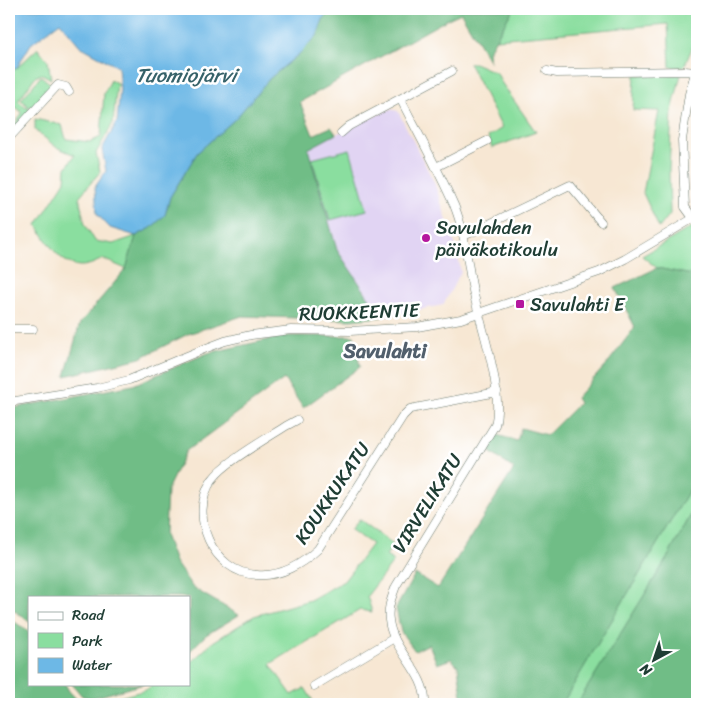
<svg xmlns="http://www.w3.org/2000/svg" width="706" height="713" viewBox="0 0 706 713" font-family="Sriracha,sans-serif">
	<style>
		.built { fill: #e1d4f3 }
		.green { fill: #8ade9f; stroke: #548e6a }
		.forest { fill: #6fbd86; stroke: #477d5d }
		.water { fill: #6db8e6; stroke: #467a8d }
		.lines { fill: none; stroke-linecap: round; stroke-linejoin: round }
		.minor-casing { stroke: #6b786c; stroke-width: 9 }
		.minor { stroke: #fff; stroke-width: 8 }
		.poi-dot { fill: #b5179e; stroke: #fff; stroke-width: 2 }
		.labels { text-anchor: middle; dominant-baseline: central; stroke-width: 5; stroke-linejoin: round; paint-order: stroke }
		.poi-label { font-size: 19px; fill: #1f3d34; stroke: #fff; text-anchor: start }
		.street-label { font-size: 19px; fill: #1f3d34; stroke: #fff }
		.water-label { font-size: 20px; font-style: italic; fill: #366269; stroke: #fff }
		.neighbourhood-label { font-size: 20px; font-weight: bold; fill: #515f6c; stroke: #fff }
	</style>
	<rect width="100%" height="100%" fill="#fff"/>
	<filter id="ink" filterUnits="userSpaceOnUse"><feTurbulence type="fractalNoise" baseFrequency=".02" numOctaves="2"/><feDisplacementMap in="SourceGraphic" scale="10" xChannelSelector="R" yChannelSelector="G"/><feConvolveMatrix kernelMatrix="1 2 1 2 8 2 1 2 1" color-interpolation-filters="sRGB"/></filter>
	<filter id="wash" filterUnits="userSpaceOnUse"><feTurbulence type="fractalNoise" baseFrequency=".0096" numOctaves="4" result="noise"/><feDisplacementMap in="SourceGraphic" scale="20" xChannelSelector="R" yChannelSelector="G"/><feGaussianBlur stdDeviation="1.12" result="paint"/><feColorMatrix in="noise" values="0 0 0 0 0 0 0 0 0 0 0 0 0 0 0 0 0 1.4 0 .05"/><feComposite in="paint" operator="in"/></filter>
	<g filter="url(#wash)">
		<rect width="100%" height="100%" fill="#f7e7d3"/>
		<!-- built -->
		<polygon class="built" points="390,109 398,111 434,182 457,250 461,272 443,305 382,317 337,250 307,149 344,130"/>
		<!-- green -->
		<g class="green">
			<polygon points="513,9 557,9 560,10 561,9 697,9 697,36 684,67 670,67 668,24 496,39"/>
			<polygon points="38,48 48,61 51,79 42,74 35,77 18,101 30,110 9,134 22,113 9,101 9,69 16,69"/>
			<polygon points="469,63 474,63 497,73 501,82 536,132 492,148 488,137 502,128"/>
			<polygon points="681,74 672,111 669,170 670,214 659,228 643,193 659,111 633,110 635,75"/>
			<polygon points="41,76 53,86 33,110 21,100"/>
			<path d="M 111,80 L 117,83 L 113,123 L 96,153 L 100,172 L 79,197 L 85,224 L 95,241 L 113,244 L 136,236 L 126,269 L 103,259 C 98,261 93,264 88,265 C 64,272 47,242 37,225 L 65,181 L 66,168 L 75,155 L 56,147 L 35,130 L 35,119 L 62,125 L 66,139 L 90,142 L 101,137 L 104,93 Z"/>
			<polygon points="350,149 367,210 330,220 312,159"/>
			<polygon points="697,224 697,276 657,268 642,256"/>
			<polygon points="697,477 697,504 666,560 577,704 562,704"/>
			<path d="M 359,519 L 393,544 L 386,556 L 394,561 L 367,596 L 372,612 L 360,610 L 270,664 L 292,695 L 305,688 L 315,704 C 302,704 273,708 263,700 L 260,704 L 94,704 L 146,690 L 154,684 L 189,684 L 189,664 L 213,642 L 254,616 L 310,600 L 344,581 L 372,544 L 351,530 Z"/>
		</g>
		<!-- forest -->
		<g class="forest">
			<polygon points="336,9 513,9 488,52 490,62 461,13 448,19 300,102 313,135 331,127 336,134 308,149 337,250 382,317 351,320 242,316 188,334 140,358 65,376 80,323 126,269 136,236 151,228 165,215 170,197 197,153 236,118 270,78 299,54 317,36 324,17"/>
			<polygon points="657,268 697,276 697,477 562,704 463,704 458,666 451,659 437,664 429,644 415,651 401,632 396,608 415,574 438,588 514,469 487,450 497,435 517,441 521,428 547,435 579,403 576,398 607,364 635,327 615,288"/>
			<polygon points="285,336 354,336 360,367 303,408 284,379 186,451 167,490 165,535 175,562 193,588 239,615 206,635 189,652 189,597 29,597 29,621 9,607 9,409 133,385 208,353"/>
			<polygon points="697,504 697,704 577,704 666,560"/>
			<polygon points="9,618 29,632 29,684 65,684 69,691 79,702 79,704 9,704"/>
			<polygon points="72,684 144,684 92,698 82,696"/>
		</g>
		<!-- water -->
		<polygon class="water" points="9,9 336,9 324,17 317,36 299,54 270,78 236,118 197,153 170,197 165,215 151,228 136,236 110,228 97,214 95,187 106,171 102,149 117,122 120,89 118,67 80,46 60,22 31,44 16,69 9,69"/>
	</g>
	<g filter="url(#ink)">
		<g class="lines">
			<defs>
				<g id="minor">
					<polyline points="547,71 557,73 685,71 695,72"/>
					<path d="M 401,100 C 419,135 438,169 454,205 C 466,234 467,265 474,295 C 482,330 504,391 495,425 L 396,586 C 392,597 387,608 389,620 C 392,651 427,673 425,704"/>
					<polyline points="341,133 349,126 452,71"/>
					<polyline points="9,138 58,85 66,87 69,92"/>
					<polyline points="436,167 487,141"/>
					<polyline points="693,218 685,207 682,140 689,94 697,66"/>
					<polyline points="464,236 570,185 601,222"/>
					<polyline points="9,329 33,329"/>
					<polyline points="9,402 97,388 129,380 204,349 225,341 251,335 291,330 350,331 417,327 461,319 599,272 625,259 697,216"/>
					<path d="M 297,420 L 286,426 C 266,439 225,462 212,480 C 188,515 212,573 257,575 C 280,577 302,564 318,549 L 403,416 L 410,409 L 497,392"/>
					<polyline points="314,686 394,638"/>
				</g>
			</defs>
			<!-- minor casing -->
			<use href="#minor" class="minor-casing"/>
			<!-- minor -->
			<use href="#minor" class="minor"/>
		</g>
	</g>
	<!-- markers -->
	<g class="poi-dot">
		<circle cx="426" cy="238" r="5"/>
		<rect x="515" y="299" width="10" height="10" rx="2.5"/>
	</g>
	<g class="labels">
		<!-- poi labels -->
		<g class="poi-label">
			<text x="436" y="227">Savulahden<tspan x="436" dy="22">päiväkotikoulu</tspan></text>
			<text x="530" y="304">Savulahti E</text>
		</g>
		<!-- street labels -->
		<g class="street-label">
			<text transform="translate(359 312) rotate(-2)">RUOKKEENTIE</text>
			<text transform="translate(332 493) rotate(-56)">KOUKKUKATU</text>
			<text transform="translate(427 503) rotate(-58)">VIRVELIKATU</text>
		</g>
		<!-- water labels -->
		<g class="water-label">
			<text x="186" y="75">Tuomiojärvi</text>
		</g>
		<!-- neighbourhood labels -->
		<g class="neighbourhood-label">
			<text x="385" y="351">Savulahti</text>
		</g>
	</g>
	<!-- margin -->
	<rect width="706" height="713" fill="none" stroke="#fff" stroke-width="30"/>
	<!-- legend -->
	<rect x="28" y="596" width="162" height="90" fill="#ffffff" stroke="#a5b1ae"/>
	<rect x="38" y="612" width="25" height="8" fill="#ffffff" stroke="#a5b1ae"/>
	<text x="72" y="620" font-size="15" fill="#1f3d34">Road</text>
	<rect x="38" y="633" width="25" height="15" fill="#8ade9f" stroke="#a5b1ae"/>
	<text x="72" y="646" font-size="15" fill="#1f3d34">Park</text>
	<rect x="38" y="658" width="25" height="15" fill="#6db8e6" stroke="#a5b1ae"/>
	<text x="72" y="670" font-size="15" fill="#1f3d34">Water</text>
	<!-- north arrow -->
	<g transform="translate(654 660) rotate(220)" stroke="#ffffff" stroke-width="4" paint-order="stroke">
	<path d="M0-4L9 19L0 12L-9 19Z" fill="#1f3d34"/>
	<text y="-8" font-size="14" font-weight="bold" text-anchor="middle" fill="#1f3d34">N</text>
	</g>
</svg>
